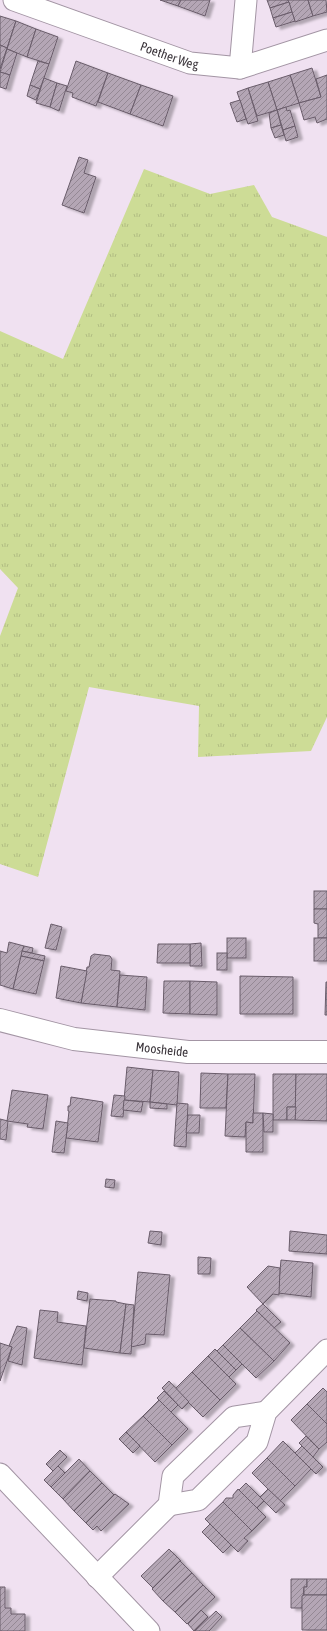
<svg xmlns="http://www.w3.org/2000/svg" width="327" height="1631" viewBox="0 0 327 1631" font-family="'Asap Condensed',sans-serif">
	<style>
		.grass { fill: url(#grass-tufts) }
		.building { fill: url(#building-hatch); stroke: #695c6a; filter: url(#shadow) }
		.lines { fill: none; stroke-linecap: round; stroke-linejoin: round }
		.street-casing { stroke: #a395a4; stroke-width: 23 }
		.secondary-casing { stroke: #a395a4; stroke-width: 24 }
		.street { stroke: #fff; stroke-width: 21 }
		.secondary { stroke: #fff; stroke-width: 22 }
		.labels { text-anchor: middle; dominant-baseline: central; stroke-width: 3.5; stroke-linejoin: round; paint-order: stroke }
		.street-label { font-size: 13px; fill: #3b353b; stroke: #fdeefe }
	</style>
	<defs>
		<pattern id="grass-tufts" width="24" height="20" patternUnits="userSpaceOnUse"><rect width="24" height="20" fill="#cddc96"/><path d="M3 7l-1-3M5 7V3M7 7l1-3M15 17l-1-3M17 17v-4M19 17l1-3" fill="none" stroke="#b1bd82"/></pattern>
		<pattern id="building-hatch" width="6" height="6" patternUnits="userSpaceOnUse"><rect width="6" height="6" fill="#b4a6b5"/><path d="M-1 1l2-2M0 6l6-6M5 7l2-2" fill="none" stroke="#948894"/></pattern>
		<filter id="shadow"><feDropShadow dx="4.5" dy="2.5" stdDeviation="1" flood-color="#0004"/></filter>
	</defs>
	<rect width="100%" height="100%" fill="#f0e1f1"/>
	<!-- grass -->
	<polygon class="grass" points="144,169 210,194 254,185 272,217 327,237 327,717 311,751 198,757 199,706 89,687 38,877 0,864 0,636 18,588 0,569 0,331 63,359"/>
	<!-- building -->
	<g class="building">
		<polygon points="160,0 181,0 178,6"/>
		<polygon points="181,0 210,0 205,16 178,6"/>
		<polygon points="267,0 288,0 289,2 270,8"/>
		<polygon points="288,0 308,0 313,16 295,22"/>
		<polygon points="308,0 326,0 327,12 313,16"/>
		<polygon points="289,2 292,12 273,18 270,8"/>
		<polygon points="292,12 295,21 276,27 273,18"/>
		<polygon points="0,16 16,21 7,48 0,45"/>
		<polygon points="16,21 36,29 27,57 7,49"/>
		<polygon points="36,29 58,37 49,64 27,57"/>
		<polygon points="0,45 7,48 0,69"/>
		<polygon points="7,49 17,53 10,75 0,72"/>
		<polygon points="38,61 49,64 40,89 30,85"/>
		<polygon points="76,61 108,73 96,106 72,97 73,93 66,91"/>
		<polygon points="312,68 321,97 299,103 290,75"/>
		<polygon points="0,72 10,75 6,89 0,87"/>
		<polygon points="108,73 141,85 130,114 98,102"/>
		<polygon points="290,75 299,103 277,110 268,82"/>
		<polygon points="327,75 327,119 317,123 315,117 304,120 299,103 321,97 316,79"/>
		<polygon points="44,78 57,83 50,107 36,103"/>
		<polygon points="268,82 277,110 257,116 248,88"/>
		<polygon points="57,83 67,86 59,111 50,107"/>
		<polygon points="30,85 40,89 36,100 27,96"/>
		<polygon points="141,85 173,96 163,126 130,114"/>
		<polygon points="248,88 258,121 248,124 237,92"/>
		<polygon points="240,100 246,119 237,122 230,103"/>
		<polygon points="286,107 287,111 290,110 295,126 283,130 277,110"/>
		<polygon points="277,110 281,125 271,128 269,113"/>
		<polygon points="281,125 284,135 275,138 271,128"/>
		<polygon points="295,126 298,137 286,141 283,130"/>
		<polygon points="79,157 88,160 84,173 96,177 84,213 62,205"/>
		<rect x="314" y="891" width="13" height="18"/>
		<polygon points="314,909 327,909 327,938 318,938 318,924 314,923"/>
		<polygon points="51,924 62,927 56,950 45,948"/>
		<rect x="227" y="938" width="19" height="20"/>
		<rect x="314" y="938" width="13" height="23"/>
		<polygon points="9,942 24,946 13,989 0,985 0,951 7,953"/>
		<polygon points="201,943 202,966 190,966 190,944"/>
		<polygon points="158,944 190,944 190,963 157,963"/>
		<polygon points="24,946 33,948 32,953 22,951"/>
		<polygon points="22,951 45,956 44,961 21,956"/>
		<rect x="217" y="953" width="10" height="17"/>
		<polygon points="94,954 110,956 112,959 111,970 120,971 117,1007 81,1003 87,967 89,967 91,956"/>
		<polygon points="21,956 44,961 36,994 13,989"/>
		<polygon points="61,966 87,971 81,1003 56,998"/>
		<polygon points="120,975 147,977 145,1010 117,1007"/>
		<polygon points="240,976 293,977 293,1014 240,1014"/>
		<polygon points="164,981 190,981 190,1014 163,1013"/>
		<polygon points="190,981 217,982 217,1015 190,1014"/>
		<polygon points="326,982 327,982 327,1015 325,1015"/>
		<polygon points="127,1067 153,1070 150,1102 124,1100"/>
		<polygon points="153,1070 179,1072 177,1105 150,1102"/>
		<polygon points="201,1073 228,1074 226,1108 200,1108"/>
		<polygon points="228,1074 255,1074 253,1123 246,1122 245,1137 225,1136"/>
		<polygon points="273,1074 296,1074 296,1107 287,1107 287,1120 273,1120"/>
		<polygon points="296,1074 327,1074 327,1121 295,1120"/>
		<polygon points="12,1090 48,1095 43,1129 27,1127 28,1124 7,1121"/>
		<polygon points="114,1095 125,1096 123,1117 111,1116"/>
		<polygon points="71,1097 103,1102 98,1142 66,1138 69,1111 68,1111 68,1106 70,1106"/>
		<polygon points="124,1100 143,1102 141,1112 123,1110"/>
		<polygon points="150,1102 167,1104 167,1109 150,1108"/>
		<polygon points="177,1103 188,1104 186,1147 174,1146"/>
		<polygon points="287,1107 296,1107 295,1120 287,1120"/>
		<polygon points="253,1113 263,1113 263,1152 246,1152 246,1122 253,1123"/>
		<polygon points="263,1113 273,1114 273,1132 264,1132"/>
		<polygon points="188,1115 200,1115 199,1133 186,1133"/>
		<polygon points="0,1119 8,1121 6,1140 0,1139"/>
		<polygon points="56,1121 68,1123 64,1153 52,1152"/>
		<polygon points="106,1179 115,1180 114,1188 105,1187"/>
		<polygon points="150,1231 162,1232 161,1245 148,1243"/>
		<polygon points="290,1231 327,1235 327,1254 289,1251"/>
		<polygon points="198,1257 211,1258 210,1274 198,1274"/>
		<polygon points="281,1260 313,1263 311,1297 278,1293"/>
		<polygon points="268,1266 280,1268 279,1295 273,1294 263,1304 247,1287"/>
		<polygon points="138,1272 170,1275 164,1335 146,1334 145,1344 131,1347"/>
		<polygon points="78,1291 88,1293 87,1301 77,1299"/>
		<polygon points="90,1299 116,1301 116,1302 126,1304 120,1353 84,1348"/>
		<polygon points="126,1304 134,1305 131,1354 120,1353"/>
		<polygon points="263,1304 281,1322 274,1328 256,1310"/>
		<polygon points="40,1310 58,1312 57,1322 86,1326 82,1365 34,1358"/>
		<polygon points="257,1311 290,1343 274,1361 240,1328"/>
		<polygon points="17,1326 27,1328 22,1365 8,1361 12,1347 9,1346"/>
		<polygon points="240,1328 274,1361 256,1378 223,1345"/>
		<polygon points="0,1343 12,1347 0,1381"/>
		<polygon points="223,1345 242,1364 236,1370 217,1351"/>
		<polygon points="215,1349 236,1370 229,1377 208,1356"/>
		<polygon points="208,1356 236,1384 220,1400 192,1372"/>
		<polygon points="192,1372 220,1400 203,1417 175,1389"/>
		<polygon points="169,1381 189,1402 182,1409 162,1388"/>
		<polygon points="323,1388 327,1392 327,1424 307,1404"/>
		<polygon points="164,1391 178,1405 171,1412 157,1398"/>
		<polygon points="159,1400 188,1429 172,1445 143,1416"/>
		<polygon points="307,1404 327,1424 327,1442 319,1449 291,1420"/>
		<polygon points="143,1416 172,1445 155,1462 126,1432"/>
		<polygon points="126,1432 140,1446 133,1453 119,1439"/>
		<polygon points="306,1436 319,1449 313,1457 299,1443"/>
		<polygon points="283,1441 311,1469 295,1486 267,1458"/>
		<polygon points="302,1446 323,1467 316,1474 295,1453"/>
		<polygon points="60,1450 67,1457 53,1471 46,1464"/>
		<polygon points="267,1458 295,1486 280,1501 252,1473"/>
		<polygon points="79,1459 90,1471 63,1499 51,1487"/>
		<polygon points="58,1466 65,1473 51,1487 44,1480"/>
		<polygon points="90,1471 102,1483 74,1511 63,1499"/>
		<polygon points="102,1483 114,1495 86,1523 74,1511"/>
		<polygon points="246,1483 264,1501 257,1508 239,1490"/>
		<polygon points="238,1489 266,1517 252,1531 223,1502 226,1498 233,1498 233,1495"/>
		<polygon points="268,1489 285,1505 276,1513 260,1497"/>
		<polygon points="115,1494 129,1504 101,1531 97,1526 93,1530 86,1523"/>
		<polygon points="223,1502 252,1531 244,1538 248,1541 238,1552 205,1519"/>
		<polygon points="210,1524 231,1545 223,1553 202,1532"/>
		<polygon points="169,1549 181,1561 152,1589 153,1588 141,1576"/>
		<polygon points="180,1561 192,1573 163,1601 152,1589"/>
		<polygon points="192,1573 203,1585 175,1612 163,1601"/>
		<polygon points="291,1579 307,1579 307,1587 304,1587 302,1608 291,1608"/>
		<polygon points="307,1579 327,1579 327,1595 304,1595 304,1587 307,1587"/>
		<polygon points="203,1585 215,1597 187,1624 175,1612"/>
		<polygon points="0,1587 5,1587 5,1608 11,1608 11,1614 25,1614 25,1631 0,1631"/>
		<polygon points="304,1595 327,1595 327,1630 302,1630 302,1596"/>
		<polygon points="201,1610 208,1617 194,1631 188,1624"/>
		<polygon points="216,1611 222,1617 209,1631 195,1631"/>
	</g>
	<g class="lines">
		<defs>
			<g id="street">
				<path id="s1" d="M 14,0 L 190,63 L 240,68 L 327,40"/>
				<polyline points="240,68 246,0"/>
				<polyline points="0,1474 149,1631"/>
				<polyline points="169,1505 198,1500 257,1442 266,1412 327,1350"/>
				<polyline points="97,1577 169,1505 173,1476 234,1417 266,1412"/>
			</g>
			<g id="secondary">
				<path id="s2" d="M 0,1020 L 74,1039 L 188,1052 L 327,1052"/>
			</g>
		</defs>
		<!-- street casing -->
		<use href="#street" class="street-casing"/>
		<!-- secondary casing -->
		<use href="#secondary" class="secondary-casing"/>
		<!-- street -->
		<use href="#street" class="street"/>
		<!-- secondary -->
		<use href="#secondary" class="secondary"/>
	</g>
	<g class="labels">
		<!-- street labels -->
		<g class="street-label">
			<text stroke="none"><textPath href="#s1" startOffset="165">Poether Weg</textPath></text>
			<text stroke="none"><textPath href="#s2" startOffset="165">Moosheide</textPath></text>
		</g>
	</g>
</svg>
